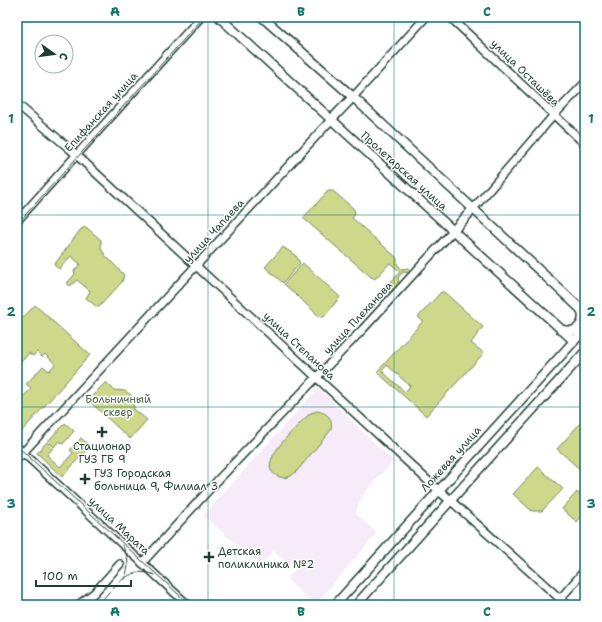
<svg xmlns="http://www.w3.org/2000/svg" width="602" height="622" viewBox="0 0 602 622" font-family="'Shantell Sans',sans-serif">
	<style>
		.built { fill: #f6ecf9 }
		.green { fill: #cdd88b; stroke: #768a60; fill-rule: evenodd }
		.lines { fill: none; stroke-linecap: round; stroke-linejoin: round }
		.minor-casing { stroke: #1f3d34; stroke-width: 10 }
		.major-casing { stroke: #1f3d34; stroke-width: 11 }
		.minor { stroke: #fff; stroke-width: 7 }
		.major { stroke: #fff; stroke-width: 8 }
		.tram { stroke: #1f3d34; stroke-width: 1 }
		.grid { fill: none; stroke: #0f766e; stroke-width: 1; stroke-opacity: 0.55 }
		.poi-dot { fill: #1f3d34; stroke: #fff; stroke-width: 1.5 }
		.labels { text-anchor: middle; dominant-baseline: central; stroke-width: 3; stroke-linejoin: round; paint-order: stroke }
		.street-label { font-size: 11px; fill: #1f3d34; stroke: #fff }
		.park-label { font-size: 11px; fill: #4a644a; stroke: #fff }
		.poi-label { font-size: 11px; fill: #1f3d34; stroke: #fff; text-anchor: start }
		.neatline { fill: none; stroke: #0f766e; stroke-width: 1.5 }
		.grid-label { font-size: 13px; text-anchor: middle; font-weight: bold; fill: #0f766e }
	</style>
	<rect width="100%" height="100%" fill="#fff"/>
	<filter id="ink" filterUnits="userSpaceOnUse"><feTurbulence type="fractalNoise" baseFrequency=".025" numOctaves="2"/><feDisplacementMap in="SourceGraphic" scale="8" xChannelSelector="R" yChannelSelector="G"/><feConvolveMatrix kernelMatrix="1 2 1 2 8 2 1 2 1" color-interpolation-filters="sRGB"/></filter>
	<g filter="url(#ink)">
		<!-- built -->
		<polygon class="built" points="318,388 393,461 365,492 358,504 356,514 377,533 316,604 308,600 287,579 295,570 274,551 261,565 203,516"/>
		<!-- green -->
		<g class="green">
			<polygon points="328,191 333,191 354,209 355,215 352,218 397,258 397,264 402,269 408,268 411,271 409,273 403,272 398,278 399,285 391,294 385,288 400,272 390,263 375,279 371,277 303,218"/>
			<polygon points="86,227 101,240 101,249 106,256 124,275 122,282 99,307 97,307 86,298 90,291 77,280 70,286 67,283 75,274 74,271 80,264 71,256 59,269 54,265 81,229"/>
			<polygon points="283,247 296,256 300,263 283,283 265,267"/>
			<polygon points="303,263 340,297 324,317 320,317 284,284"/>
			<path d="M 441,292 L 444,292 L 483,327 L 471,343 L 484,353 L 426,416 L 377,372 L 423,321 L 418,317 ZM 387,365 L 410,386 L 405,392 L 382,371 Z"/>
			<polygon points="35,305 90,355 22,431 17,426 17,389 24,396 31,388 26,384 43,366 49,371 55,364 45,354 42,357 37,352 33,356 29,353 17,367 17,324"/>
			<polygon points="106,382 114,390 125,391 131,395 133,400 134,409 147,420 130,439 88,400"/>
			<path d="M 317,411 C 328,413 333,418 331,430 L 297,471 L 291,476 L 284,478 C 247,471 295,429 305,418 L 311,413 Z"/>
			<polygon points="583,420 585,422 585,470 583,472 557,449"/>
			<polygon points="65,423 74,431 63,444 59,441 54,447 48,441"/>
			<polygon points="81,438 90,446 62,477 37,453 47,442 53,448 47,455 60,467 73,453 70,450"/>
			<polygon points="538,467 563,489 542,511 532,511 513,494"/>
			<polygon points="577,492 585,499 585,512 577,522 562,509"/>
		</g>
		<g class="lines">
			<defs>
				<g id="minor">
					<polyline points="450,17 585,144"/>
					<polyline points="353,97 426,17"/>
					<polyline points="17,104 70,149 438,490"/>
					<polyline points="473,209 553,116 585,83"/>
					<polyline points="17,221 201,17"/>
					<polyline points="17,447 188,605"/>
					<polyline points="17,459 331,120"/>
					<polyline points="450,500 567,605"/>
					<polyline points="142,563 217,481 363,329 453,231"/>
					<polyline points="560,599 585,570"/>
					<polyline points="78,605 94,593 120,564"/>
				</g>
				<g id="major">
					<polyline points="219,17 574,341"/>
					<polyline points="262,17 353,97 585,313"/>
					<polyline points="331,120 353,97"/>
					<polyline points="453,231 473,209"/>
					<path d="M 561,330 L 572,331 C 582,327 585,319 581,309"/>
					<polyline points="438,490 450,500"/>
					<polyline points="335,605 585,329"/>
					<polyline points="356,605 585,352"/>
				</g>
			</defs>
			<!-- minor casing -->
			<use href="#minor" class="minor-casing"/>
			<!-- major casing -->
			<use href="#major" class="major-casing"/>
			<!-- minor -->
			<use href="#minor" class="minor"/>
			<!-- major -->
			<use href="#major" class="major"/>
			<!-- tram -->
			<g class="tram">
				<polyline points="17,224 204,17"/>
				<polyline points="17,446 190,605"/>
				<path d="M 122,545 C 129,557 130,567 124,579"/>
				<path d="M 98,605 C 113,588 129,564 155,575"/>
			</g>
		</g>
	</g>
	<!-- grid -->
	<path class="grid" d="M 208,17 L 208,605M 394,17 L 394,605M 17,215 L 585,215M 17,407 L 585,407"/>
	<!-- markers -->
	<g class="poi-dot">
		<path d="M100 426h4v4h4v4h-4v4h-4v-4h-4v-4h4z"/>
		<path d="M83 473h4v4h4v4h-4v4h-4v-4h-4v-4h4z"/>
		<path d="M207 551h4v4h4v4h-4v4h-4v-4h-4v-4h4z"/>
	</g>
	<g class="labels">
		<!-- street labels -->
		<g class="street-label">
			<text transform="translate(525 73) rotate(44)">улица Осташёва</text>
			<text transform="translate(101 112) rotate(-48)">Епифанская улица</text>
			<text transform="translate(404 171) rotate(42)">Пролетарская улица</text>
			<text transform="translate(214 231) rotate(-47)">улица Чапаева</text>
			<text transform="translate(358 318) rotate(-47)">улица Плеханова</text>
			<text transform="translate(299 346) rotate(43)">улица Степанова</text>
			<text transform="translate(451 459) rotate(-48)">Ложевая улица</text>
			<text transform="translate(119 526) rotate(43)">улица Марата</text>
		</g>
		<!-- park labels -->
		<g class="park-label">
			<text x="118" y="399">Больничный<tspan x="118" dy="13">сквер</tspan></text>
		</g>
		<!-- poi labels -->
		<g class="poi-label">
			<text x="102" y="446" text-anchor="middle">Стационар<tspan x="102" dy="13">ГУЗ ГБ 9</tspan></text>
			<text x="94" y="473">ГУЗ Городская<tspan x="94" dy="13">больница 9, Филиал 3</tspan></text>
			<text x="218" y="551">Детская<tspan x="218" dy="13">поликлиника №2</tspan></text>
		</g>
	</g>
	<!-- margin -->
	<rect width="602" height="622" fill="none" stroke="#fff" stroke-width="44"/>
	<!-- north arrow -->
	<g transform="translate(54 54) rotate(104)"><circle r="19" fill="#ffffff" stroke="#a5b1ae"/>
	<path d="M0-3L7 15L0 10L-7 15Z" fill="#1f3d34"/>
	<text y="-6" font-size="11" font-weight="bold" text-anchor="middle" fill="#1f3d34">С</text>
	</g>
	<!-- scale -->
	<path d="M36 580v6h95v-6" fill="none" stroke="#1f3d34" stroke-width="2"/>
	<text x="42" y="580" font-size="12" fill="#1f3d34" stroke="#ffffff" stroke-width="3" paint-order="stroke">100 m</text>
	<rect x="22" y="22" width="558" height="578" class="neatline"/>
	<g class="grid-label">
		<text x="115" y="16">A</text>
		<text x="301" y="16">B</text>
		<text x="487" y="16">C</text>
		<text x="11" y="123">1</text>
		<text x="591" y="123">1</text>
		<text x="11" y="316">2</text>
		<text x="591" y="316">2</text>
		<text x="11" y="508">3</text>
		<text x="591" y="508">3</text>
		<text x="115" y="616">A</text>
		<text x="301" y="616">B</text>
		<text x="487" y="616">C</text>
	</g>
</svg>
